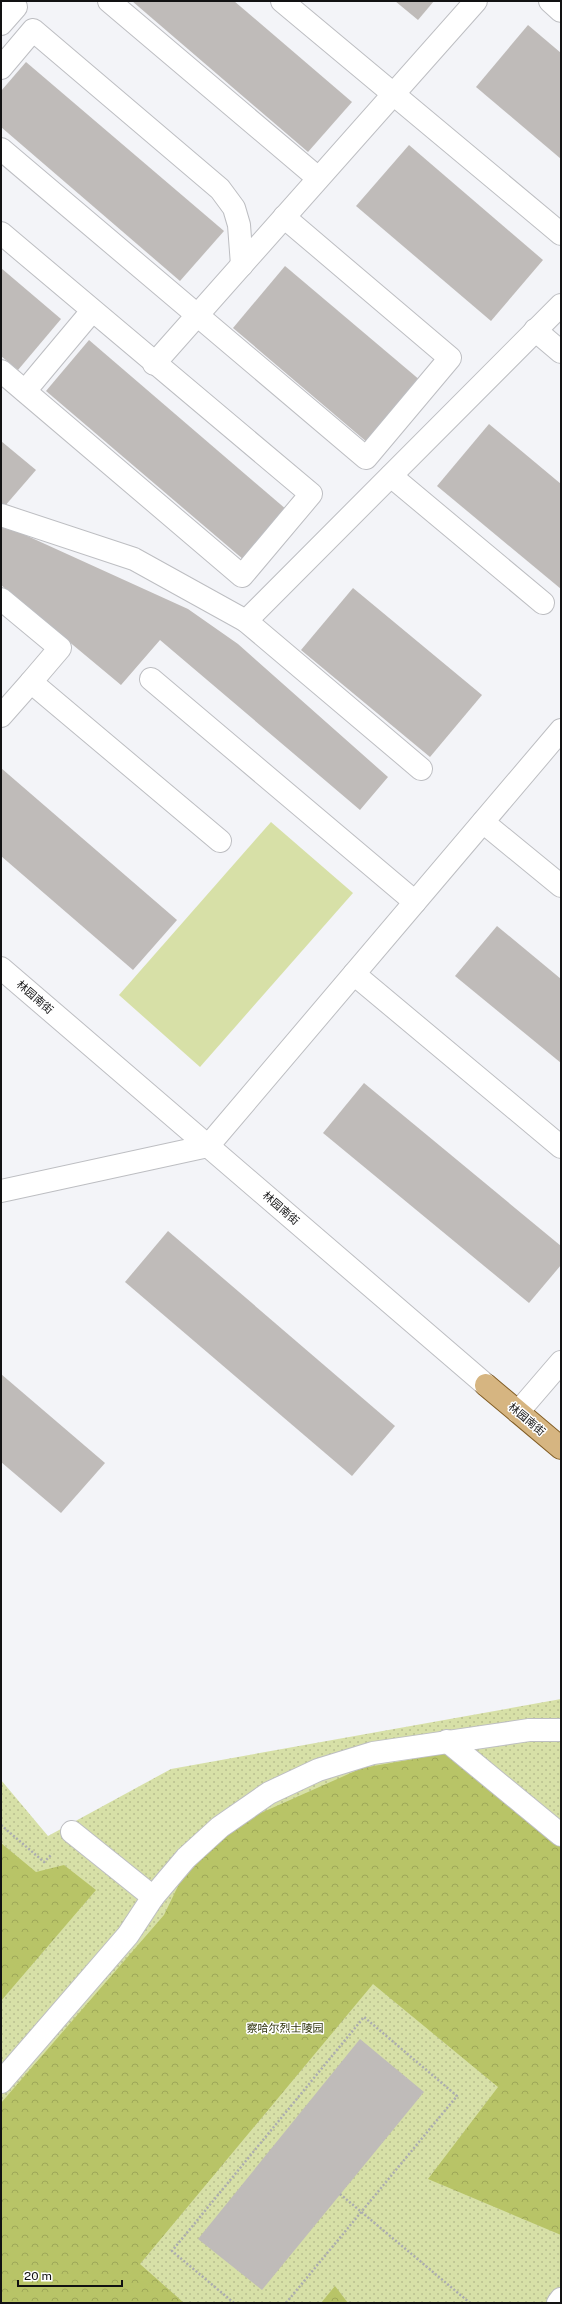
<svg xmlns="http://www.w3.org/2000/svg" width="562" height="2304" viewBox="0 0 562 2304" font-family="'Public Sans','Noto Sans SC',sans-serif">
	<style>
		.grass { fill: url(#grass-dots) }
		.forest { fill: url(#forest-crowns) }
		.pitch { fill: #d7e0a7 }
		.building { fill: #bfbbb9 }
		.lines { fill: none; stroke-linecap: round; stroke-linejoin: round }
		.minor-casing { stroke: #bdbec2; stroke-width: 24 }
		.major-casing { stroke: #805c24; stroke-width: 24 }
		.path { stroke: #abacaf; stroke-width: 2.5; stroke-dasharray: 2 2; stroke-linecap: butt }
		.minor { stroke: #fff; stroke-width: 22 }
		.major { stroke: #d6b581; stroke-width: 22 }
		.labels { text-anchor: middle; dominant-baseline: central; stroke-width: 3; stroke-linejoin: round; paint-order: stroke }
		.street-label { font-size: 11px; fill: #121213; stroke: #fff }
		.park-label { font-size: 11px; fill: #2d3209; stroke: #fff }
	</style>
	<defs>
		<pattern id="grass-dots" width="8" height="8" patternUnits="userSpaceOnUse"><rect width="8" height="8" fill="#d7e0a7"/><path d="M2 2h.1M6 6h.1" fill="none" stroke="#b8bf8f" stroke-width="1.8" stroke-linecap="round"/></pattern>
		<pattern id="forest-crowns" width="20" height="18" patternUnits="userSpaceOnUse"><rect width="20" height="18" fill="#b8c467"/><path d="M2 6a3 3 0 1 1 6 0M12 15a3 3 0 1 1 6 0" fill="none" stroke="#9da758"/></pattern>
	</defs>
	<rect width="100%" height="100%" fill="#f3f4f8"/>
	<!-- grass -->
	<polygon class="grass" points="561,1699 561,2303 1,2303 1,1780 48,1836 171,1769"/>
	<!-- forest -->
	<g class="forest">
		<polygon points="448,1753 561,1846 561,2235 428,2179 498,2087 373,1984 140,2264 184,2303 1,2303 1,2103 164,1915 179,1884 207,1852 245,1820 362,1768"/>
		<polygon points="1,1843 36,1872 64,1865 96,1890 1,2001"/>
		<polygon points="335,2286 348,2303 321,2303"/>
	</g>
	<!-- pitch -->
	<polygon class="pitch" points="271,822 353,893 200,1067 119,995"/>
	<!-- building -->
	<g class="building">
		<polygon points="132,1 234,1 352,102 308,152"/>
		<polygon points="395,1 434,1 418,20"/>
		<polygon points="528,25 561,53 561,159 476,87"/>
		<polygon points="26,62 224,231 180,281 1,127 1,91"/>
		<polygon points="409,145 543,260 491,321 356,206"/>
		<polygon points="285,266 421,381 368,443 233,328"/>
		<polygon points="1,268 61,319 18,370 1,356"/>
		<polygon points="89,340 287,510 244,560 46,391"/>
		<polygon points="489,424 561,484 561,589 437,486"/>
		<polygon points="1,441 36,470 4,507 1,505"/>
		<polygon points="1,524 188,609 238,644 388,777 360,810 160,640 121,685 1,585"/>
		<polygon points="353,588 482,695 430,757 301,650"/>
		<polygon points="1,768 177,920 133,970 1,856"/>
		<polygon points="497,926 561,979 561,1063 455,976"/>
		<polygon points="364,1083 561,1246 561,1265 529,1303 323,1133"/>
		<polygon points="168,1231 395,1426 352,1476 125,1282"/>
		<polygon points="1,1374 105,1463 61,1513 1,1462"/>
		<polygon points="360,2039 424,2092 262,2290 198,2239"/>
	</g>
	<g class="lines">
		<defs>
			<g id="minor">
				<polyline points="109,1 318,178"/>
				<polyline points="282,1 561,234"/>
				<polyline points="550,1 561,11"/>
				<polyline points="1,24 16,7 12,1"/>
				<polyline points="1,68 33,30 220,189 234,208 239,225 242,265"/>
				<polyline points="1,149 366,458 450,358 284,217"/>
				<polyline points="1,233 311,494 242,576 1,371"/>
				<polyline points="535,330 561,352"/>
				<polyline points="154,364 476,1"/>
				<polyline points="25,391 92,311"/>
				<polyline points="391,476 543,603"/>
				<polyline points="1,515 134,559 246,621 561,305"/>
				<polyline points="1,599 60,648 31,682"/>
				<polyline points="246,621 421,769"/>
				<polyline points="151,679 415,902"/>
				<polyline points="1,716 31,682 220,841"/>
				<polyline points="483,822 561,886"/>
				<polyline points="1,968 486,1385"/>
				<polyline points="354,974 561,1147"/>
				<polyline points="1,1191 208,1146 561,730"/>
				<polyline points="518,1412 561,1362"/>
				<polyline points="447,1741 561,1835"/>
				<polyline points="72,1832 153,1897"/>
				<polyline points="1,2082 128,1935 153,1897 186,1858 220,1827 269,1793 318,1770 373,1753 529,1730 561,1730"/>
				<polyline points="558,2303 561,2299"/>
			</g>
			<polyline id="major" points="486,1385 561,1448"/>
		</defs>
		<!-- minor casing -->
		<use href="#minor" class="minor-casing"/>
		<!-- major casing -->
		<use href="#major" class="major-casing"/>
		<!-- path -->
		<g class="path">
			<polyline points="1,1825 44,1862 52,1854"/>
			<polyline points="340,2194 470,2303"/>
			<polyline points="234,2303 172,2251 364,2017 457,2096 286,2303"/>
		</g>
		<!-- minor -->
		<use href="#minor" class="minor"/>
		<!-- major -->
		<use href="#major" class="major"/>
	</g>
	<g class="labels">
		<!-- street labels -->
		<g class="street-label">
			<text transform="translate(35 997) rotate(41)">林园南街</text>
			<text transform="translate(281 1208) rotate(41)">林园南街</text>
			<text transform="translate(527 1419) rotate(40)">林园南街</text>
		</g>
		<!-- park labels -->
		<g class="park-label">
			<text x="285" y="2028">察哈尔烈士陵园</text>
		</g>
	</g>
	<!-- border -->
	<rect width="562" height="2304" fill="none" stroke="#121213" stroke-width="4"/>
	<!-- scale -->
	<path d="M18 2280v6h104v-6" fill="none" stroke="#121213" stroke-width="2"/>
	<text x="24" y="2280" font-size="12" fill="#121213" stroke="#ffffff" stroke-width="3" paint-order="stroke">20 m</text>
</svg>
